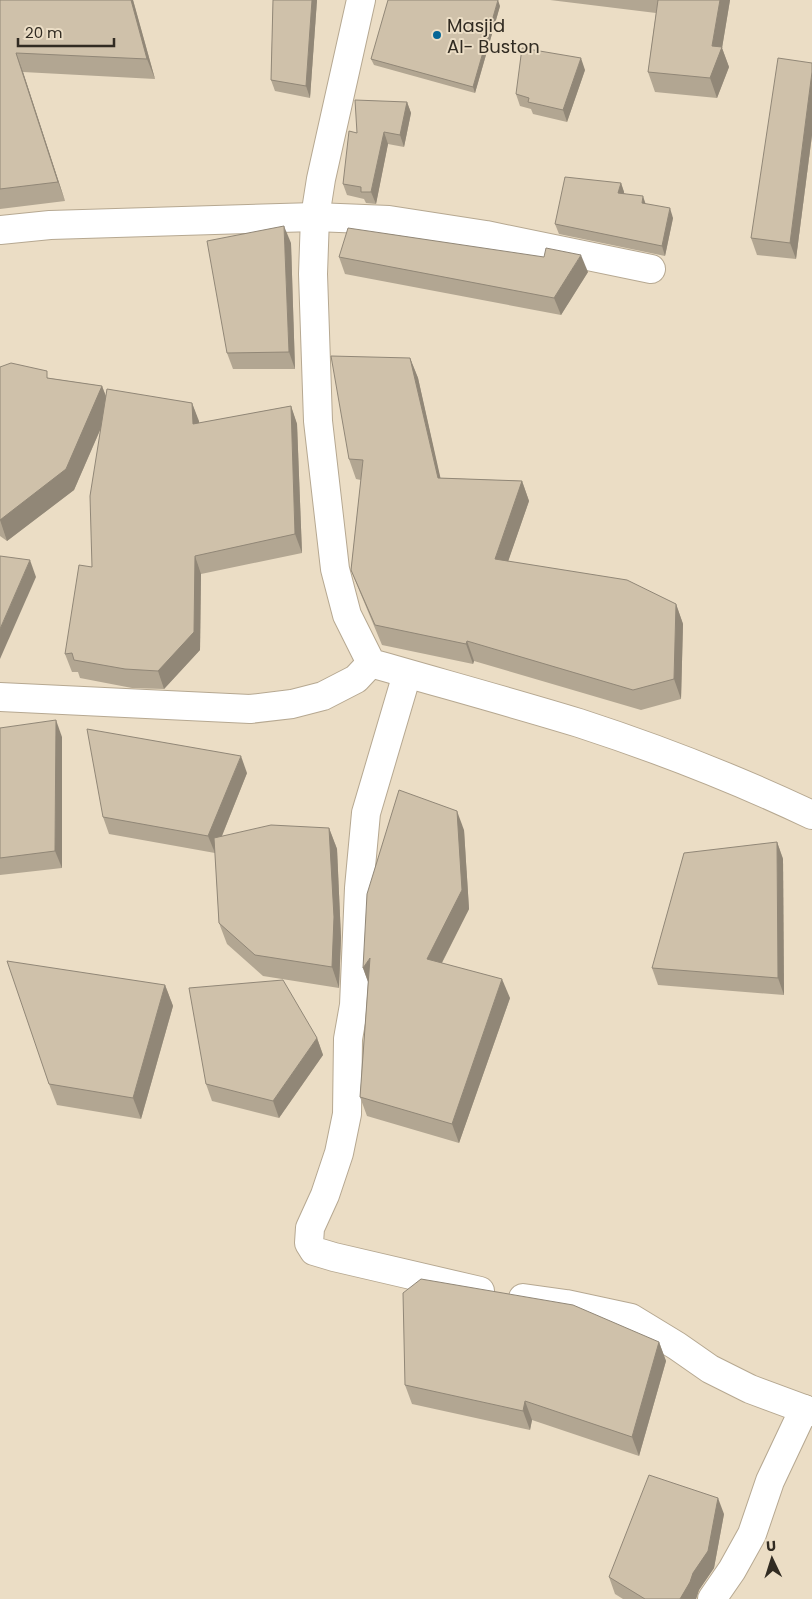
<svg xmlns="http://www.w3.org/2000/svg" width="812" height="1599" viewBox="0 0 812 1599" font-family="Poppins,sans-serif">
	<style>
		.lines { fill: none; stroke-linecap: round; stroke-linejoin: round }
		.street-casing { stroke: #b6a891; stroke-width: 30 }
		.street { stroke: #fff; stroke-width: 28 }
		.wall { fill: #b2a692 }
		.shaded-wall { fill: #918777 }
		.building { fill: #cfc1aa; stroke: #918777 }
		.poi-dot { fill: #066696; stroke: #ebddc5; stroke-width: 2 }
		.labels { text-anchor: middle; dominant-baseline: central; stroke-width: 4; stroke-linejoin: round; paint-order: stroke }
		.poi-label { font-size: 18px; fill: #312b22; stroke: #ebddc5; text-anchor: start }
	</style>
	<rect width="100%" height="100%" fill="#ebddc5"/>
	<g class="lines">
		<defs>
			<g id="street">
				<path d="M 361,0 L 321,179 L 315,217 L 313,274 L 318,421 L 335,569 L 347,615 L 371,663 C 440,683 510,702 579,723 C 659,749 736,779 812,815"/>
				<polyline points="0,230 50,225 315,217 389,220 486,235 651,269"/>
				<polyline points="407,674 366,813 359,888 354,1005 348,1039 347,1114 339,1153 325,1195 310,1228 309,1243 314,1251 334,1257 480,1291"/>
				<polyline points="0,697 250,709 292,704 323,696 356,679 371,663"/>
				<polyline points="523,1298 566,1304 631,1318 677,1346 710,1369 750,1389 812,1412"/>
				<polyline points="712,1599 732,1570 752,1534 770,1481 804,1409"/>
			</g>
		</defs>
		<!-- street casing -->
		<use href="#street" class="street-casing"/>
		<!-- street -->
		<use href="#street" class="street"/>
	</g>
	<!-- wall -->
	<g class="wall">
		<polygon points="0,0 133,0 155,79 23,72 65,201 0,209"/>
		<polygon points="273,0 317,0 310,98 275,91 271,80"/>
		<polygon points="550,0 730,0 722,48 729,67 717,98 655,92 648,72 656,13"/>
		<polygon points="500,6 475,93 374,65 371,59"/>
		<polygon points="812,63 812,135 796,259 757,255 751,238"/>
		<polygon points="585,70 567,122 533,114 531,109 520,106 516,94"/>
		<polygon points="407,102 411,113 404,147 388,144 376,204 366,203 364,199 347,195 343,184 357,133"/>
		<polygon points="621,183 624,192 624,193 673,218 665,256 559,234 555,224"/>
		<polygon points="291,243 295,369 233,369 227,353"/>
		<polygon points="339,257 588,272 561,315 345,274"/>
		<polygon points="410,358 418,378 440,478 522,481 529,501 508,561 676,604 683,624 681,699 641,710 474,661 473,664 382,645 359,590 351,570 361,480 356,479 349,459"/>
		<polygon points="0,367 49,378 102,386 106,397 192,403 199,423 291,406 297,424 302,553 201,574 200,650 164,689 132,688 80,678 78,672 72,672 65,654 92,567 101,428 74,490 7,541 0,536"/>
		<polygon points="0,728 62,737 62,868 0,875"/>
		<polygon points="247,773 222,836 329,828 337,849 341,938 339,988 263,976 227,944 219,923 215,852 215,853 109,834 103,817"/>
		<polygon points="464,830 469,909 442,963 510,998 459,1143 367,1116 360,1097 368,982 363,968"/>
		<polygon points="777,842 783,859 784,995 658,985 652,968"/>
		<polygon points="165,985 173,1006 141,1119 57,1105 49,1084"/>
		<polygon points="317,1038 323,1055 279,1118 212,1101 206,1084"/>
		<polygon points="659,1342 666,1361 639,1456 532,1420 530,1430 412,1404 405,1385"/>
		<polygon points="724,1514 714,1568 699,1590 696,1599 623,1599 615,1594 609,1577"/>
	</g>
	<!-- shaded-wall -->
	<g class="shaded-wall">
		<polygon points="131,0 133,0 155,79 147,59"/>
		<polygon points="312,0 317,0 310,98 306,86"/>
		<polygon points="498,0 500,6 475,93 473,87"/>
		<polygon points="720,0 730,0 722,48 729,67 717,98 710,78 712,46"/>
		<polygon points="16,53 23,72 65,201 58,182"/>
		<polygon points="581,58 585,70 567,122 563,110"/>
		<polygon points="812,72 812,135 796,259 790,243"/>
		<polygon points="407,102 411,113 404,147 400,135"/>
		<polygon points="384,132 388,144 376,204 371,192"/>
		<polygon points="621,183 624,192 622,202 618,193"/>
		<polygon points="643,196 646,205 642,203"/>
		<polygon points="670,208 673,218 665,256 662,246"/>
		<polygon points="284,226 291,243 295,369 289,352"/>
		<polygon points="581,255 588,272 561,315 554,298"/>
		<polygon points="410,358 418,378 445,498 438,478"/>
		<polygon points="102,386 110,407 74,490 7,541 0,520"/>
		<polygon points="192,403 199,421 200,443 193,424"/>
		<polygon points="291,406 297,424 302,553 295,534"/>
		<polygon points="522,481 529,501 502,579 495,559"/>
		<polygon points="195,556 201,574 200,650 164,689 158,671"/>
		<polygon points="30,560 36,577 0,659 0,629"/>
		<polygon points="676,604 683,624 681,699 674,679"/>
		<polygon points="467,641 474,661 473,664 466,644"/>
		<polygon points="56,720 62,737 62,868 55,851"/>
		<polygon points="241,756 247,773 215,853 208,836"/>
		<polygon points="457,811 464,830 469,909 434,978 427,959"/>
		<polygon points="329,828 337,849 341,938 339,988 332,967"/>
		<polygon points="777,842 783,859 784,995 778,978"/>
		<polygon points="370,958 370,987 363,968"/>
		<polygon points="502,979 510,998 459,1143 452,1124"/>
		<polygon points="165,985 173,1006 141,1119 133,1098"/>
		<polygon points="317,1038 323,1055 279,1118 273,1101"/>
		<polygon points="659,1342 666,1361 639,1456 632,1437"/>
		<polygon points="525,1401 532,1420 530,1430 523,1411"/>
		<polygon points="718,1498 724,1514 714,1568 699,1590 696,1599 680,1599"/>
	</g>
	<!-- building -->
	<g class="building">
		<polygon points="0,0 131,0 147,59 16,53 58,182 0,189"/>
		<polygon points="273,0 312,0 306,86 271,80"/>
		<polygon points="388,0 498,0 473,87 371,59"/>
		<polygon points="658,0 720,0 712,46 722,47 710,78 648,72"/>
		<polygon points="522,48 581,58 563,110 528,102 529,98 516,94"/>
		<polygon points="778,58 812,63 812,72 790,243 751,238"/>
		<polygon points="355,100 407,102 400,135 384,132 371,192 361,192 361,187 343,184 349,131 357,133"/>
		<polygon points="565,177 621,183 618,193 643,196 642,203 670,208 662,246 555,224"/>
		<polygon points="284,226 289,352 227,353 207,241"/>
		<polygon points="348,228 544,257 546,248 581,255 554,298 339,257"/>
		<polygon points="331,356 410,358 438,478 522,481 495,559 627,580 676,604 674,679 633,690 467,641 466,644 375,625 351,570 363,460 349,459"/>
		<polygon points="11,363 47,371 47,378 102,386 66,469 0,520 0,367"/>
		<polygon points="107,389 192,403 193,424 291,406 295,534 195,556 194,632 158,671 125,669 74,660 72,653 65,654 79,565 92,567 90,496"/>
		<polygon points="0,556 30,560 0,629"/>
		<polygon points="56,720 55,851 0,858 0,728"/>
		<polygon points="87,729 241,756 208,836 103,817"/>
		<polygon points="399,790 457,811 462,890 427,959 502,979 452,1124 360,1097 370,958 363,968 367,894"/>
		<polygon points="271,825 329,828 334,917 332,967 255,955 219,923 214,838"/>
		<polygon points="777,842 778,978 652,968 684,853"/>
		<polygon points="7,961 165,985 133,1098 49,1084"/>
		<polygon points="283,980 317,1038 273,1101 206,1084 189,988"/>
		<polygon points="421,1279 573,1305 659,1342 632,1437 525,1401 523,1411 405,1385 403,1293"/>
		<polygon points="649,1475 718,1498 708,1551 693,1573 690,1582 680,1599 645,1599 609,1577"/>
	</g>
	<!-- markers -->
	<circle class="poi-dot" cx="437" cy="35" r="5"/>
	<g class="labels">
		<!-- poi labels -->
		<g class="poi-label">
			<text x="447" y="25">Masjid<tspan x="447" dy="21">Al- Buston</tspan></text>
		</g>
	</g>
	<!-- north arrow -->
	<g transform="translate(772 1559) rotate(356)" stroke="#ebddc5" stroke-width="4" paint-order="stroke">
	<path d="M0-4L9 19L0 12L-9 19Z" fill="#312b22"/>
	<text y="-8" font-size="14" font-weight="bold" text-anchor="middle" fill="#312b22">U</text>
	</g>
	<!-- scale -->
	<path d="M18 38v8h96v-8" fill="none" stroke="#312b22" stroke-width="2.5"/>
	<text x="25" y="38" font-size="15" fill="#312b22" stroke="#ebddc5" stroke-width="4" paint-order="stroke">20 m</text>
</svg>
